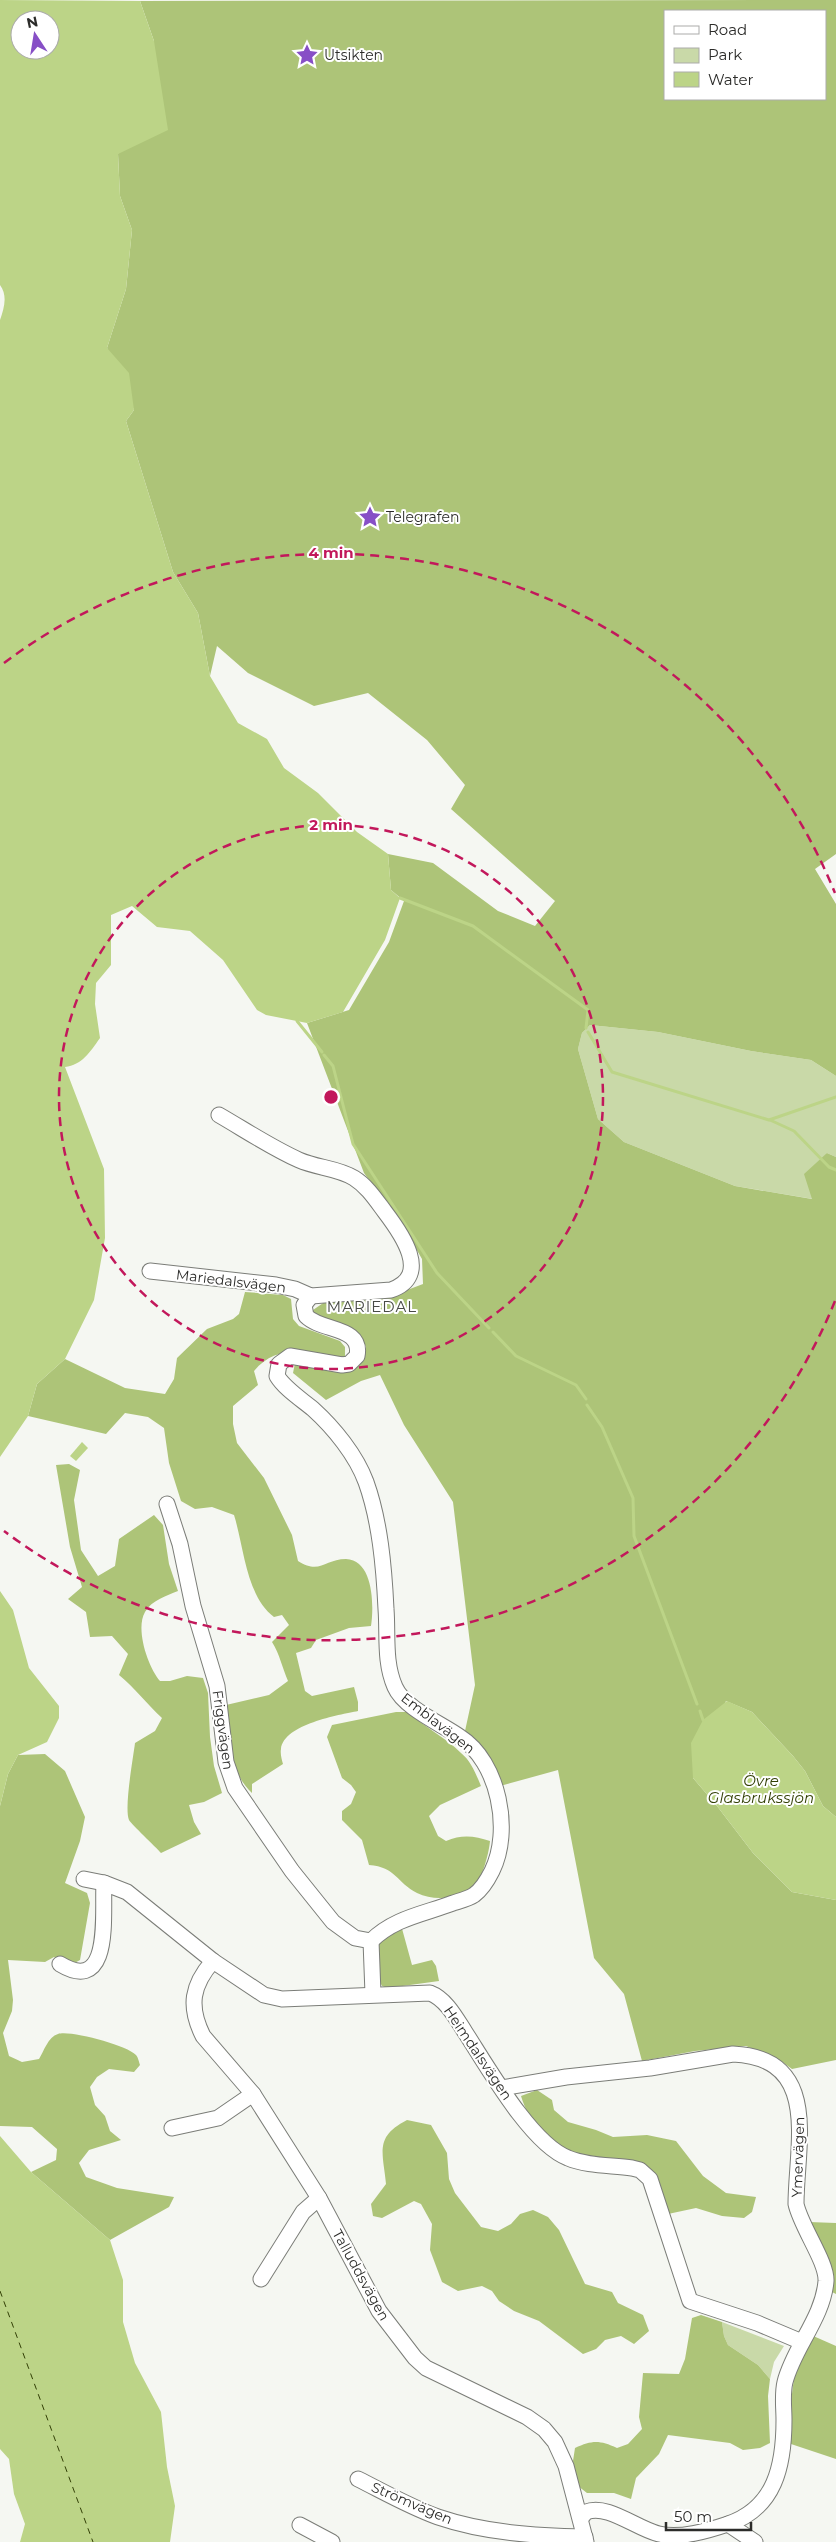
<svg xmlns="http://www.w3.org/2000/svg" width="836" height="2542" viewBox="0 0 836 2542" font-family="Montserrat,sans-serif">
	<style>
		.green { fill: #c9d9a8 }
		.forest { fill: #adc478; fill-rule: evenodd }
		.water { fill: #bcd487; fill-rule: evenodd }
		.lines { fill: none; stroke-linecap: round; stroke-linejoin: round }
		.stream { stroke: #bcd487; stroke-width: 3 }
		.ferry { stroke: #334006; stroke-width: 1; stroke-dasharray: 6 5; stroke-linecap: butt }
		.minor-casing { stroke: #7b7d78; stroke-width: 17 }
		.minor { stroke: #fff; stroke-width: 15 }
		.ring { fill: none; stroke: #c2185b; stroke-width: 2.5; stroke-dasharray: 9 6 }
		.labels { text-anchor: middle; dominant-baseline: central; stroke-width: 4; stroke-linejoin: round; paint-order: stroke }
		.poi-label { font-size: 14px; fill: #2c2c2a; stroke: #fff; text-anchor: start }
		.street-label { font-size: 14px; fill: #2c2c2a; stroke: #fff }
		.neighbourhood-label { font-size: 15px; letter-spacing: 1px; fill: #484a46; stroke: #fff }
		.water-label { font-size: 15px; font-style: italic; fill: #334006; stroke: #fff }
		.centre { fill: #c2185b; stroke: #fff; stroke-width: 2.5 }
		.ring-label { font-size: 15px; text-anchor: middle; font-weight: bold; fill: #c2185b; stroke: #fff; stroke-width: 4; stroke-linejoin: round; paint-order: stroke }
	</style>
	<rect width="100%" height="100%" fill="#f5f7f2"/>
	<!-- green -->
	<g class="green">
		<polygon points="590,1025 658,1032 751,1051 811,1060 836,1076 836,1157 827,1153 813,1199 735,1186 624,1142 598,1119 578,1049 582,1033"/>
		<polygon points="722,2322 784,2346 774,2362 770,2379 758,2365 728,2345 724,2336"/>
	</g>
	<!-- forest -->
	<g class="forest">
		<path d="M 836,0 L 836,854 L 815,869 L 836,904 L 836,1076 L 811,1060 L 751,1051 L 658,1032 L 590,1025 L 582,1033 L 578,1049 L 598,1119 L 624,1142 L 735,1186 L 812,1199 L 804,1174 L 827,1153 L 836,1157 L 836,1817 L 823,1806 L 805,1771 L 793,1756 L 752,1712 L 726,1701 L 693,1778 L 717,1806 L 753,1853 L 792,1892 L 836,1900 L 836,2060 L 792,2069 L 781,2061 L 746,2046 L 695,2051 L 642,2061 L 624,1994 L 594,1958 L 558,1770 L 500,1786 C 491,1764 484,1747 465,1731 L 475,1685 L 453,1502 L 404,1425 L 380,1375 L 361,1381 L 326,1400 L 293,1373 L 295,1363 C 313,1364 328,1372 346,1372 L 362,1358 L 366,1347 L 360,1335 L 313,1313 L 313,1310 L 329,1299 L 402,1292 L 423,1284 L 422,1259 L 407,1233 L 364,1173 L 307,1023 L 349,1010 L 389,942 L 404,901 L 391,890 L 388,854 L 433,863 L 498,911 L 535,926 L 555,901 L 451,809 L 465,785 L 427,740 L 368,693 L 314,706 L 248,673 L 217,646 L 210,676 L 198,613 L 173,572 L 126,421 L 134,410 L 107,348 L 126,289 L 132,230 L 120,196 L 118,154 L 154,41 L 140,1 ZM 665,11 L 825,11 L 825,99 L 665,99 Z"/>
		<path d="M 245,1292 L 283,1295 L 291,1299 L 293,1319 L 299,1326 L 340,1341 L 345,1347 L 345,1358 C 311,1354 279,1341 254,1371 L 258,1385 L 233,1406 L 233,1424 L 237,1443 L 264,1478 L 292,1535 L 298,1561 C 320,1575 325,1559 346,1559 C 374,1560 374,1607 371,1626 L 349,1628 L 316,1640 L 311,1648 L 296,1653 L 305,1691 L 312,1696 L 354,1687 L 358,1702 L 358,1711 C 339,1715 284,1724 281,1749 C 280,1754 282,1760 283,1764 L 252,1784 L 252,1793 C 228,1771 229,1735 226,1705 L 269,1695 L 288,1681 C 282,1667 280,1655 272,1642 L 289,1625 L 282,1615 L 274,1617 C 246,1596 244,1547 234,1515 L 212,1507 L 195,1509 L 181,1501 L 169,1463 L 164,1428 L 148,1417 L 125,1413 L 106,1434 L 28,1416 L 37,1384 L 65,1359 L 125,1388 L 165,1394 L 174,1379 L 177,1358 L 207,1329 L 233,1319 L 239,1314 Z"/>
		<path d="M 69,1464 L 80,1470 L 74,1500 L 81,1550 L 98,1576 L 115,1566 L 119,1539 L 154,1515 L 163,1525 L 169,1564 L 178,1591 C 166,1596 152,1600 145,1612 C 135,1629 148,1667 160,1681 L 170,1681 L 187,1676 L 203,1678 L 208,1693 L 210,1737 L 214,1766 L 222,1793 L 204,1802 L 189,1805 L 194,1822 L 201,1834 L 161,1853 C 156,1847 131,1824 129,1820 C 124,1808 133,1759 135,1743 L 155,1731 L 162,1718 C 147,1704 135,1688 119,1675 L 128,1654 L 112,1636 L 90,1637 L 86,1612 L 68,1599 L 82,1587 L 70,1547 L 56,1465 Z"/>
		<path d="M 396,1712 L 409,1712 C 425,1728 445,1737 461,1753 C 471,1761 476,1774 481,1786 L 440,1805 L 429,1816 L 438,1836 L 446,1841 C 462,1834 475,1836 490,1841 C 489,1852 483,1877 475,1884 C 460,1899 436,1902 417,1893 C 397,1883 396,1867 369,1865 L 362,1840 L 342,1820 L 342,1811 L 351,1804 L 356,1792 L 351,1785 L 342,1778 L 327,1737 L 332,1725 Z"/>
		<path d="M 45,1754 L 65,1771 L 85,1817 L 80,1841 L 65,1883 L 87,1893 L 90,1903 L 80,1960 L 71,1965 L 54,1957 L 45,1962 L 8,1960 L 13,2000 L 12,2011 L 3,2033 L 9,2056 L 22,2062 L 39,2059 C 44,2051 48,2037 58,2034 C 70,2030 126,2045 136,2055 C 138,2057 139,2062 140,2065 L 134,2072 L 109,2069 L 97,2077 L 90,2087 L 95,2105 L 105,2116 L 110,2131 L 121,2140 L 89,2150 L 79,2163 L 86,2177 L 117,2188 L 174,2197 L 169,2207 L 110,2240 L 31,2172 L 56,2160 L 57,2149 L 32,2127 L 0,2126 L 0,1806 L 8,1774 L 18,1755 Z"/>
		<polygon points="401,1925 412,1965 432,1960 436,1966 439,1981 388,1988 382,1986 379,1980 377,1945"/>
		<path d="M 537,2090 L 552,2100 L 554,2110 L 568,2122 L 596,2130 L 613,2137 L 647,2135 L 676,2141 L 703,2176 L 726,2193 L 756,2197 L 752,2212 L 744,2218 L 722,2216 L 696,2208 L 668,2214 L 654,2176 C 602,2163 539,2156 521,2096 Z"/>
		<path d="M 407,2120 L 431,2125 L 447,2153 L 449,2179 L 455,2193 L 481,2227 L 498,2231 L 511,2224 L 520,2214 L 533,2210 L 548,2217 L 559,2230 L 585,2284 L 612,2292 L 618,2303 L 643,2315 L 649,2331 L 634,2344 L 621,2336 L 605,2340 L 596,2349 L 583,2354 L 539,2321 L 514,2311 L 499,2301 L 492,2291 L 482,2286 L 458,2291 L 442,2282 L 430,2250 L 432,2224 L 421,2204 L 414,2201 L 382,2218 L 373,2216 L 371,2204 L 386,2184 C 383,2152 374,2137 407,2120 Z"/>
		<polygon points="809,2222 836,2223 836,2294 832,2292 833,2273"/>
		<path d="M 701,2315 L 722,2322 L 724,2336 L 728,2345 L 758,2365 L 770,2379 L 768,2396 L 770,2443 L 760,2448 L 743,2450 L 730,2443 L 668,2435 L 659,2454 L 636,2478 L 631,2499 L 614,2493 L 587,2493 L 578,2486 L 573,2461 L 575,2448 C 592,2440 600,2440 617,2448 L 628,2444 L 642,2429 L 639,2417 L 643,2373 L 679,2374 L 685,2359 L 692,2318 Z"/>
		<path d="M 811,2335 L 836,2346 L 836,2459 L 791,2444 C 791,2403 789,2371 811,2335 Z"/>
	</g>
	<!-- water -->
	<g class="water">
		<path d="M 0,0 L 140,1 L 154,41 L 168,130 L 118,154 L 120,196 L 132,230 L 126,289 L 107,348 L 129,373 L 134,410 L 126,421 L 173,572 L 198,613 L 210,676 L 238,723 L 267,739 L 284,768 L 318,793 L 357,832 L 388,854 L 391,890 L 400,898 L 385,940 L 343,1012 L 307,1023 L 266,1015 L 257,1010 L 223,960 L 190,931 L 157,927 L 132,906 L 111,915 L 111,965 L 96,983 L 95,1004 L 100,1038 C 90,1052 82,1065 65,1067 L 104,1169 L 105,1238 L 94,1300 L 65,1359 L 37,1384 L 28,1416 L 0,1457 L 0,320 C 4,308 8,296 0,285 ZM 20,20 L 50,20 L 50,50 L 20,50 Z"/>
		<polygon points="82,1442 88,1448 76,1461 70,1456"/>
		<polygon points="0,1591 13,1610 29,1668 59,1706 59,1718 47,1742 18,1755 8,1774 0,1806"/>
		<polygon points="727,1701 752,1712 793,1756 805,1771 823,1806 836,1817 836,1900 792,1892 753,1853 717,1806 693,1778 691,1743 703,1720"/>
		<polygon points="0,2136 31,2172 110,2240 123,2280 123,2322 135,2363 161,2412 167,2467 175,2506 170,2542 20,2542 25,2524 14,2494 9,2459 0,2449"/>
	</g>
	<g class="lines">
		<!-- stream -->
		<g class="stream">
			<polyline points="400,898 473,926 588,1010 586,1028"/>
			<polyline points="297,1021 322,1052"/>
			<polyline points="588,1032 612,1072 769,1120 836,1097"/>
			<polyline points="324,1055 333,1066 353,1144 437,1273 489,1328"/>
			<polyline points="770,1120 794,1131 829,1167 836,1170"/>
			<polyline points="493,1332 516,1356 576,1385 586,1399"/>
			<polyline points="587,1405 602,1427 633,1498 634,1536 697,1704"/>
			<polyline points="700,1711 703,1720"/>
		</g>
		<!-- ferry -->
		<polyline class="ferry" points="0,2291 93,2542"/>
		<defs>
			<g id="minor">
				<path d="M 150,1271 L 276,1285 L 295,1289 L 311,1296 L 391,1290 C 432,1276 401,1233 385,1212 C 376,1200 367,1186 354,1178 C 338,1168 317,1168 299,1160 C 272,1148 245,1130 219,1115"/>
				<path d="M 311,1296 L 304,1305 L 306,1316 C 322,1332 363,1326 357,1356 L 349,1364 L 342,1365 L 290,1356 L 279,1364 L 277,1376 C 285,1389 301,1399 313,1409 C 334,1428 356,1455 366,1482 C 380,1521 384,1567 386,1609 C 388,1635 384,1662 395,1687 C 404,1708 442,1724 460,1737 C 499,1762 512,1831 492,1871 C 488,1879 481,1890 474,1895 C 468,1899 459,1901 453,1903 C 424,1914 394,1918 371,1941"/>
				<polyline points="167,1504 180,1544 193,1606 217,1686 226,1762 235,1788 292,1871 333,1922 355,1938 371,1941 373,1994"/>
				<polyline points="84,1879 104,1883"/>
				<path d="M 213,1961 C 192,1985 188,2006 203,2036 L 253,2094 L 319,2198 L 379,2311 L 415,2358 L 426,2368 L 527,2417 L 544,2429 L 555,2442 L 566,2466 L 586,2542"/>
				<path d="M 60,1964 C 113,1996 102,1912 104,1883 L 127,1892 L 213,1961 L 264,1995 L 282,1999 L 430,1993 C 446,1999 456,2018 465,2032 C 487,2066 531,2144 568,2158 C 587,2166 611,2165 632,2168 L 640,2170 L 650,2179 L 690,2301 L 757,2323 L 802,2342"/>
				<path d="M 502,2088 L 566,2077 L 650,2068 L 733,2054 C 822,2058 796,2145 796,2204 C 801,2227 827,2262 826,2281 C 823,2318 794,2347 785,2382 C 782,2394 784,2408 784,2420 C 784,2466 775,2508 728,2524"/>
				<polyline points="172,2128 218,2118 253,2094"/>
				<polyline points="261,2279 303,2212 319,2198"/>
				<path d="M 358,2479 C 384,2492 410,2507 438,2517 C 485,2533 536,2536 585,2537"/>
				<path d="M 581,2518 L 586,2512 C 607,2503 637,2529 659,2534 C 680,2539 707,2531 728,2524 L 755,2542"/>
				<polyline points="300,2525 332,2542"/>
			</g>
		</defs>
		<!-- minor casing -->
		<use href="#minor" class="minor-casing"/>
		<!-- minor -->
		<use href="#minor" class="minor"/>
	</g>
	<!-- distance rings -->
	<g class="ring">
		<circle cx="331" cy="1097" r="272"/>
		<path d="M835 1301A544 544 0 0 1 4 1531M4 663A544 544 0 0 1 835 893"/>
	</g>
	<!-- icons -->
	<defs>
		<symbol id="sight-bare" viewBox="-9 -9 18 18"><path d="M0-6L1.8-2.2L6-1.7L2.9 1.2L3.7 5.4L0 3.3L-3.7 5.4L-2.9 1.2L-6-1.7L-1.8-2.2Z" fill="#874fc6" stroke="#fff" stroke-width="2.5" paint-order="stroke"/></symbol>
	</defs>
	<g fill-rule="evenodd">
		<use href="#sight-bare" x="291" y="39" width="32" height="32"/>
		<use href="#sight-bare" x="354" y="501" width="32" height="32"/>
	</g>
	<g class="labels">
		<!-- poi labels -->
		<g class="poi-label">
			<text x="324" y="55">Utsikten</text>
			<text x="386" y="517">Telegrafen</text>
		</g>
		<!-- street labels -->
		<g class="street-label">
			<text transform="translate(231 1281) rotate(7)">Mariedalsvägen</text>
			<text transform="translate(438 1723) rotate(38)">Emblavägen</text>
			<text transform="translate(223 1730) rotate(82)">Friggvägen</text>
			<text transform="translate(478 2053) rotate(56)">Heimdalsvägen</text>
			<text transform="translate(798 2157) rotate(-88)">Ymervägen</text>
			<text transform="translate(361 2275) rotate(61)">Talluddsvägen</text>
			<text transform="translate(412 2503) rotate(23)">Strömvägen</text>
		</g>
		<!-- neighbourhood labels -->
		<g class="neighbourhood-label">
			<text x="372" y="1306">MARIEDAL</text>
		</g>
		<!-- water labels -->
		<g class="water-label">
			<text x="761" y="1780">Övre<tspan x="761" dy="17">Glasbrukssjön</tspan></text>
		</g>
	</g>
	<circle cx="331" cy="1097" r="8" class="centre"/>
	<g class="ring-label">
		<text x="331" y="558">4 min</text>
		<text x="331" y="830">2 min</text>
	</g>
	<!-- legend -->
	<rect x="664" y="10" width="162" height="90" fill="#ffffff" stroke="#ababaa"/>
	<rect x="674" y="26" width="25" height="8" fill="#ffffff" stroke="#ababaa"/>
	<text x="708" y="35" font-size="15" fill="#2c2c2a">Road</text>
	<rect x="674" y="48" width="25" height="15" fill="#c9d9a8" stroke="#ababaa"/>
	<text x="708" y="60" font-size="15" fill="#2c2c2a">Park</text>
	<rect x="674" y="72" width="25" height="15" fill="#bcd487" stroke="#ababaa"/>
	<text x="708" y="85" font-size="15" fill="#2c2c2a">Water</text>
	<!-- north arrow -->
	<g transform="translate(35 35) rotate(348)"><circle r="24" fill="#ffffff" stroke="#ababaa"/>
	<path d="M0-4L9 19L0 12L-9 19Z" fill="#874fc6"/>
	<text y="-8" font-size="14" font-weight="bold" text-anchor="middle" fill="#2c2c2a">N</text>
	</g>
	<!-- scale -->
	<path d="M666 2522v8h85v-8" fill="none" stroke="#2c2c2a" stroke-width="2.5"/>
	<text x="674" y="2522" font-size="15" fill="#2c2c2a" stroke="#ffffff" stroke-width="4" paint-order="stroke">50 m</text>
</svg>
